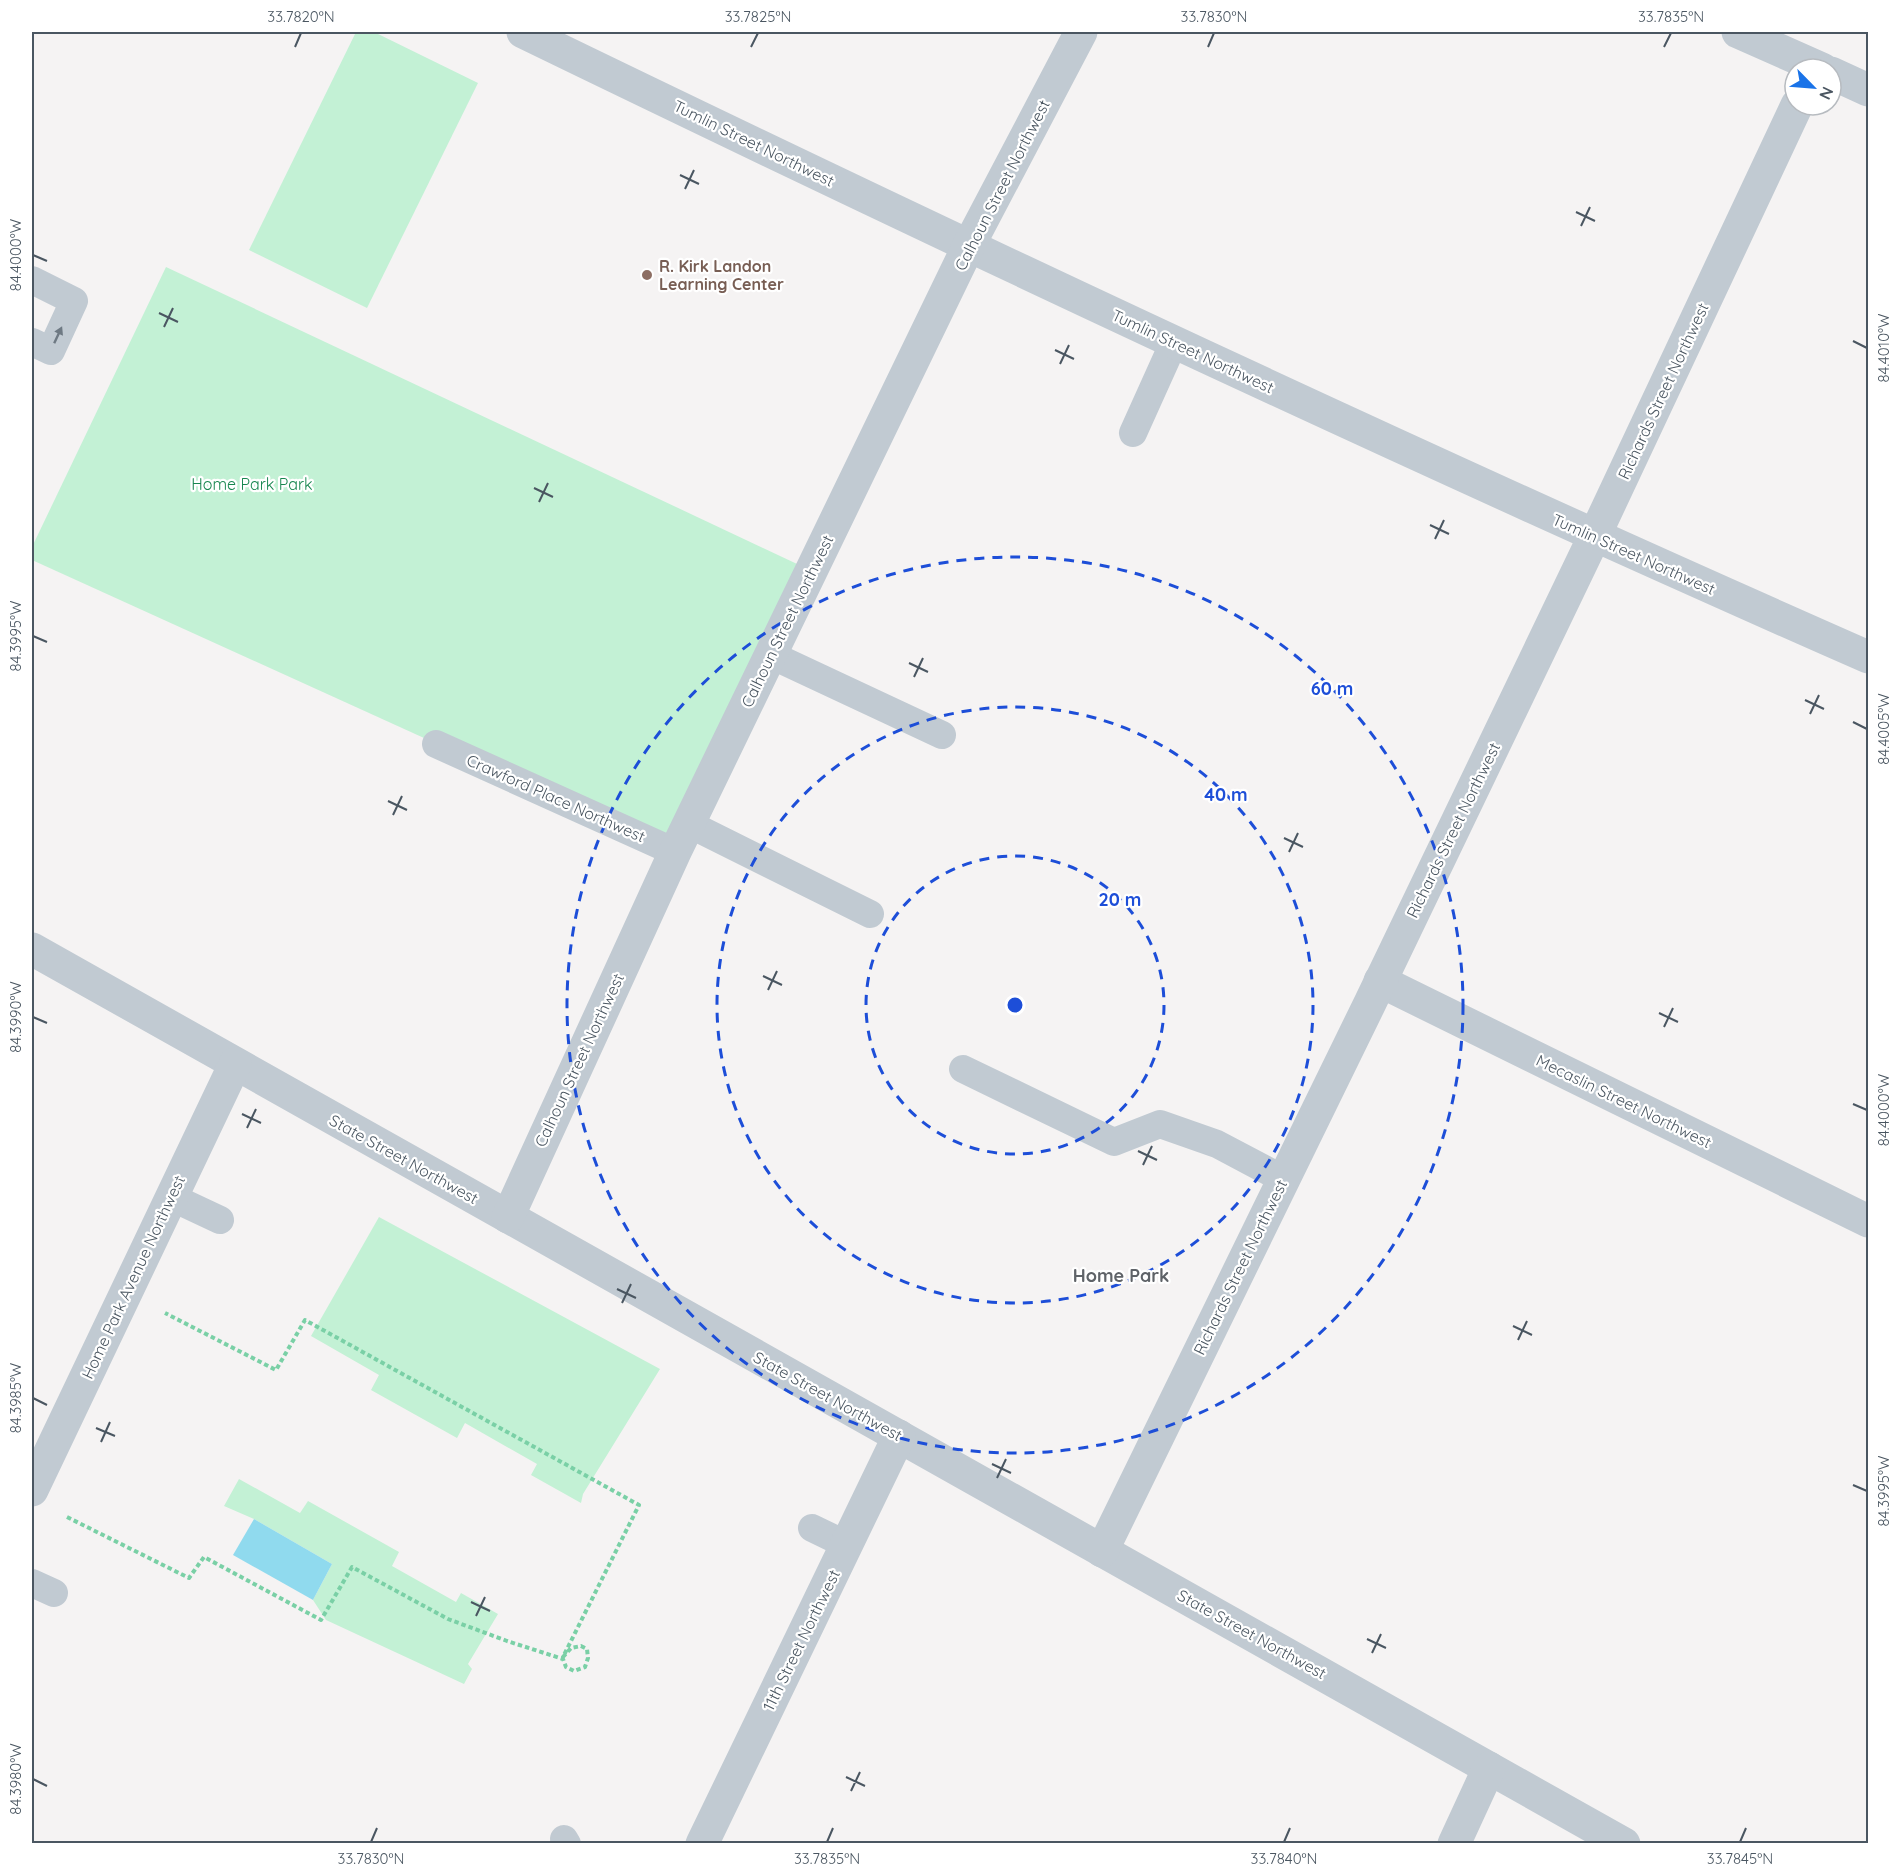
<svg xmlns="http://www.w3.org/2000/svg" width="1900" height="1875" viewBox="0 0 1900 1875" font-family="Quicksand,sans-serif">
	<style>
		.green { fill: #c3f1d5 }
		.water { fill: #90daee }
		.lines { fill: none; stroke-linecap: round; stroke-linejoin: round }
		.path { stroke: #7ad0a6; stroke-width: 4; stroke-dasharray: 4.5 3; stroke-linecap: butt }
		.service { stroke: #c1cad2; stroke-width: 28 }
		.minor { stroke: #c1cad2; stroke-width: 33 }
		.oneway { fill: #6e7983 }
		.ticks { fill: none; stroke: #4a5661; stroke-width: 2 }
		.ring { fill: none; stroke: #1d4ed8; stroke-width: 3; stroke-dasharray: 10 8 }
		.education-dot { fill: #8d6e63; stroke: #fff; stroke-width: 2 }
		.labels { text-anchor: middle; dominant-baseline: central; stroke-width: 4.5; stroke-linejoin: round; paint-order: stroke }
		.street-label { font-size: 16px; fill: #4a5661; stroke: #fff }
		.education-label { font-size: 16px; font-weight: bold; fill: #785e54; stroke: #fff; text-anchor: start }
		.park-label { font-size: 16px; fill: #17864f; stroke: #fff }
		.neighbourhood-label { font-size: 18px; font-weight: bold; fill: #5f6368; stroke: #fff }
		.centre { fill: #1d4ed8; stroke: #fff; stroke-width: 3 }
		.ring-label { font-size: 18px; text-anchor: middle; font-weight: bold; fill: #1d4ed8; stroke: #fff; stroke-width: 4.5; stroke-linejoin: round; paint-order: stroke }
		.neatline { fill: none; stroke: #4a5661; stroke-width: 2 }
		.ticks-label { font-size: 15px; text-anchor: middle; fill: #4a5661 }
	</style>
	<rect width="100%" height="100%" fill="#f5f3f3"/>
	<!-- green -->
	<g class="green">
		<polygon points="356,32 374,32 478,83 367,308 249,250"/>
		<polygon points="166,267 812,571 675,852 32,560 32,547"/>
		<polygon points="379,1217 660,1369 583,1494 581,1503 531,1475 537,1464 465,1423 457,1438 371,1390 379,1375 311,1336"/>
		<polygon points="239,1479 300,1513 308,1501 399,1552 392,1566 456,1602 461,1593 498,1614 468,1664 472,1669 464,1684 326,1620 313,1600 332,1564 254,1519 224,1506"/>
	</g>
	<!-- water -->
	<polygon class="water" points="254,1519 332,1564 313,1600 233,1555"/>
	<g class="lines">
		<!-- path -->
		<polyline class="path" points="67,1517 189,1578 204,1557 321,1620 352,1567 448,1619 507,1641 563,1659 566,1667 574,1671 585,1667 588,1658 587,1649 581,1646 571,1648 563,1657 639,1505 305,1320 276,1370 165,1313"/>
		<!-- service -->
		<g class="service">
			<polyline points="32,280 74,301 51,351 32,342"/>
			<polyline points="1133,433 1174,342"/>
			<polyline points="771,655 942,735"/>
			<polyline points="436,744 675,852"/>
			<polyline points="689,824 870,914"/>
			<polyline points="963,1069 1114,1142 1160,1124 1217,1144 1283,1179"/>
			<polyline points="171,1197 220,1220"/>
			<polyline points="812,1528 847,1545"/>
			<polyline points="32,1583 54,1593"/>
			<polyline points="564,1839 567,1844"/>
		</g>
		<!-- minor -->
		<g class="minor">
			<path d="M 523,32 C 968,248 1416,458 1868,657"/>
			<polyline points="1738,32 1822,69"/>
			<polyline points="1831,73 1868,90"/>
			<polyline points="32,949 1624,1844"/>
			<polyline points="1380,981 1868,1221"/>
			<polyline points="508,1217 675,852 968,247 1081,32"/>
			<polyline points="32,1490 235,1064"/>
			<polyline points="1102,1551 1370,1003 1594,537 1797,105"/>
			<polyline points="702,1844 899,1436"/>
			<polyline points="1454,1844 1489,1768"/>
		</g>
	</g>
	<!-- one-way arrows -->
	<defs><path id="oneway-solid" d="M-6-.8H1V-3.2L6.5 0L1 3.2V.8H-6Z" transform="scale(1.5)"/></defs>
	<use class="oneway" href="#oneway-solid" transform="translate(58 335) rotate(-65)"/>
	<!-- ticks -->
	<path class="ticks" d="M 295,47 L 301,33M 751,47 L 758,33M 1208,47 L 1214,33M 1664,47 L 1671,33M 680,175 L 699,184M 685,189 L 694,170M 1576,212 L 1595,221M 1581,226 L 1590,207M 33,255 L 47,261M 159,313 L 178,322M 164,327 L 173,308M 1853,341 L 1867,348M 1055,350 L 1074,359M 1060,364 L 1069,345M 534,488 L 553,497M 539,502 L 548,483M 1430,525 L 1449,534M 1435,539 L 1444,520M 33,636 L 47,642M 909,663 L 928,672M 914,677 L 923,658M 1805,700 L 1824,709M 1810,714 L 1819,695M 1853,722 L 1867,729M 388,801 L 407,810M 393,815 L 402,796M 1284,838 L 1303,847M 1289,852 L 1298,833M 763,976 L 782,985M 768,990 L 777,971M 1659,1013 L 1678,1022M 33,1017 L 47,1023M 1664,1027 L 1673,1008M 1853,1104 L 1867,1110M 242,1114 L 261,1123M 247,1128 L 256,1109M 1138,1151 L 1157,1160M 1143,1165 L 1152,1146M 617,1289 L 636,1298M 622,1303 L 631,1284M 1513,1326 L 1532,1335M 1518,1340 L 1527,1321M 33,1398 L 47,1405M 96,1428 L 115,1436M 101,1442 L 110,1422M 992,1464 L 1011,1473M 997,1478 L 1006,1459M 1853,1485 L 1867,1491M 471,1602 L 490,1611M 476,1616 L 485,1597M 1367,1639 L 1386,1648M 1372,1653 L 1381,1634M 846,1777 L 865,1786M 33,1779 L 47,1786M 851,1791 L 860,1772M 371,1842 L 377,1828M 827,1842 L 833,1828M 1284,1842 L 1290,1828M 1740,1842 L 1746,1828"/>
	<!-- distance rings -->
	<g class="ring">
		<circle cx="1015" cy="1005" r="149"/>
		<circle cx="1015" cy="1005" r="298"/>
		<circle cx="1015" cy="1005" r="448"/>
	</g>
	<!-- markers -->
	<circle class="education-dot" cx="647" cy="275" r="6"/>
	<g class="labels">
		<!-- street labels -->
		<g class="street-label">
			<text transform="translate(754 143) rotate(26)">Tumlin Street Northwest</text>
			<text transform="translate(1002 185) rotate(-63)">Calhoun Street Northwest</text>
			<text transform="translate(1193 351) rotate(25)">Tumlin Street Northwest</text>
			<text transform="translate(1663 391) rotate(-65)">Richards Street Northwest</text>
			<text transform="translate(1634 554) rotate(24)">Tumlin Street Northwest</text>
			<text transform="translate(787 621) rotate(-64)">Calhoun Street Northwest</text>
			<text transform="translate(556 798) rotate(24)">Crawford Place Northwest</text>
			<text transform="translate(1453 830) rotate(-64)">Richards Street Northwest</text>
			<text transform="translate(579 1060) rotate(-65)">Calhoun Street Northwest</text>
			<text transform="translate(1624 1101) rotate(26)">Mecaslin Street Northwest</text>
			<text transform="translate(404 1159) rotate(29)">State Street Northwest</text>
			<text transform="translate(1240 1267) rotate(-64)">Richards Street Northwest</text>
			<text transform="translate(133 1277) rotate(-65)">Home Park Avenue Northwest</text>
			<text transform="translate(828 1396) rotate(29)">State Street Northwest</text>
			<text transform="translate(1252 1634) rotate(29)">State Street Northwest</text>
			<text transform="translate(801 1640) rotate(-64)">11th Street Northwest</text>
		</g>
		<!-- education labels -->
		<g class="education-label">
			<text x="659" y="266">R. Kirk Landon<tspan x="659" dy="18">Learning Center</tspan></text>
		</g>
		<!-- park labels -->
		<g class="park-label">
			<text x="252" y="484">Home Park Park</text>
		</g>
		<!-- neighbourhood labels -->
		<g class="neighbourhood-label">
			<text x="1121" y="1275">Home Park</text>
		</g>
	</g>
	<circle cx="1015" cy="1005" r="9" class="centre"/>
	<g class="ring-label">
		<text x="1332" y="695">60 m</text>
		<text x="1226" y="801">40 m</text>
		<text x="1120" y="906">20 m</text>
	</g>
	<!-- border -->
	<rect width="1900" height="1875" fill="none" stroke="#ffffff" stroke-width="66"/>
	<!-- north arrow -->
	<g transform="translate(1813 87) rotate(115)"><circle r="28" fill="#ffffff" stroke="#b7bbc0" stroke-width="1.5"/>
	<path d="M0-4.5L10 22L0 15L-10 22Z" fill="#1a73e8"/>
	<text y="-9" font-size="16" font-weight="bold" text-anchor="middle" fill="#4a5661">N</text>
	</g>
	<rect x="33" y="33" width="1834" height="1809" class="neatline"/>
	<g class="ticks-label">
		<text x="301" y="22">33.7820°N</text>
		<text x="758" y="22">33.7825°N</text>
		<text x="1214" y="22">33.7830°N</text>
		<text x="1671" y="22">33.7835°N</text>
		<text transform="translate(16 255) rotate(-90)" y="5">84.4000°W</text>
		<text transform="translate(1884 348) rotate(-90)" y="5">84.4010°W</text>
		<text transform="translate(16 636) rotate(-90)" y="5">84.3995°W</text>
		<text transform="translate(1884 729) rotate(-90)" y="5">84.4005°W</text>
		<text transform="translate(16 1017) rotate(-90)" y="5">84.3990°W</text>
		<text transform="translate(1884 1110) rotate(-90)" y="5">84.4000°W</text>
		<text transform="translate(16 1398) rotate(-90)" y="5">84.3985°W</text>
		<text transform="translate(1884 1491) rotate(-90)" y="5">84.3995°W</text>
		<text transform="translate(16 1779) rotate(-90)" y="5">84.3980°W</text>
		<text x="371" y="1864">33.7830°N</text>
		<text x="827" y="1864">33.7835°N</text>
		<text x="1284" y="1864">33.7840°N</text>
		<text x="1740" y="1864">33.7845°N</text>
	</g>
</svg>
